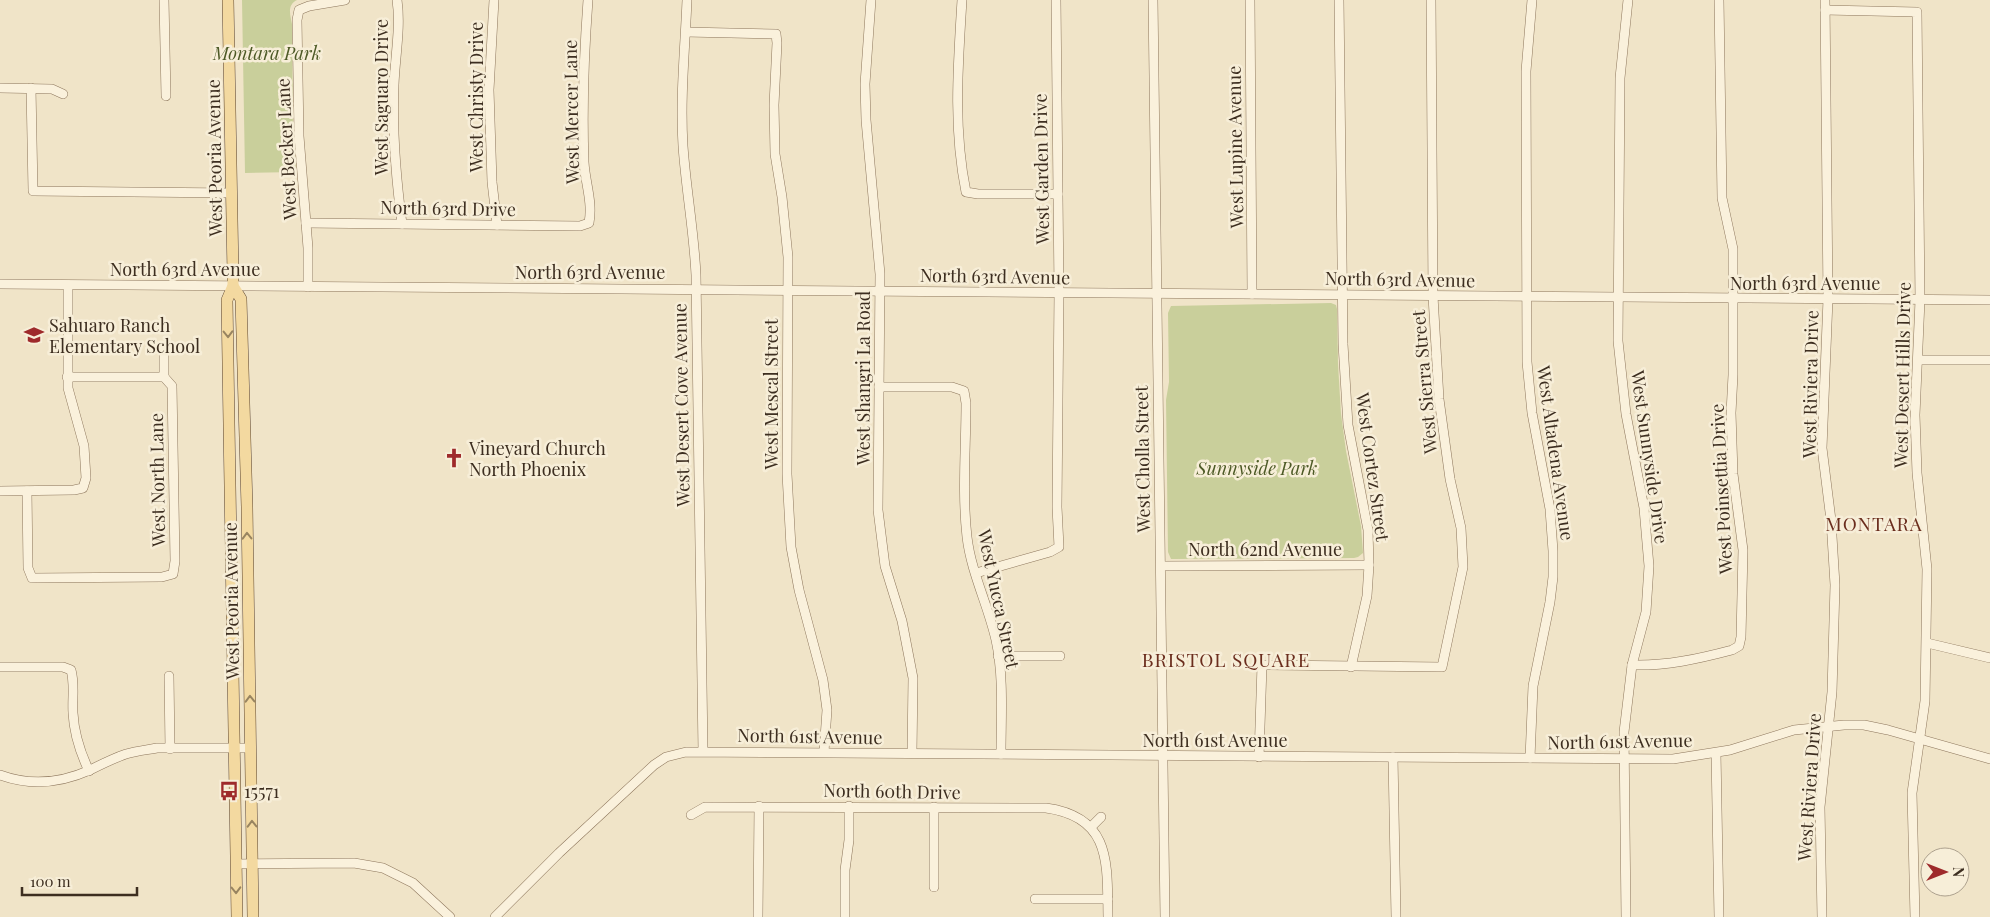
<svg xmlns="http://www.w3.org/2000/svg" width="1990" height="917" viewBox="0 0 1990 917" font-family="'Playfair Display',serif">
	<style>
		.green { fill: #c9cf9b }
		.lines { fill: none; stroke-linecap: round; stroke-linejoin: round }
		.minor-casing { stroke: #8d765c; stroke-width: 10 }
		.major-casing { stroke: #5b4430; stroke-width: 12 }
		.minor { stroke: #faf1dc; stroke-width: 9 }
		.major { stroke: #f3d9a0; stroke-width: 11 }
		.oneway { stroke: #988460 }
		.labels { text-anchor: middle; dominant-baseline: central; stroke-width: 5; stroke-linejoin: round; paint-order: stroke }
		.park-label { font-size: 18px; font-style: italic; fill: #4d5a26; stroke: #f7eed8 }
		.street-label { font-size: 18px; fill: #3d2e20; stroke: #f7eed8 }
		.poi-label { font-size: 18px; fill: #3d2e20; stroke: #f7eed8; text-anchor: start }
		.neighbourhood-label { font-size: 19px; letter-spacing: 1px; fill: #6b2e1e; stroke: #f7eed8 }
	</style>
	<rect width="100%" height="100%" fill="#f0e4c8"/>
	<!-- green -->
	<g class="green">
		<path d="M 242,0 L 297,0 C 287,5 290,14 292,24 L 293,131 L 296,172 L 245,173 Z"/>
		<polygon points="1331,303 1336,305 1337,309 1338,364 1341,414 1346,451 1361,526 1363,553 1358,557 1354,558 1171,559 1168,552 1166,400 1169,382 1168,313 1171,306"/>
	</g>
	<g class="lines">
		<defs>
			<g id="minor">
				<polyline points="164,0 166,96"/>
				<path d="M 397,0 C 401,27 395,57 394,85 C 392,131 396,178 402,224"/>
				<polyline points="494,0 489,90 492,182 497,225"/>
				<path d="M 687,0 C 685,49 680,97 683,146 C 686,189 694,232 696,275 L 703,751"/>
				<polyline points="871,0 865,84 866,120 880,274 878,510 885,566 902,621 913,678 912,753"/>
				<path d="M 962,0 C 958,65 953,128 966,192 L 978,194 L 1058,194"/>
				<polyline points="1153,0 1165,917"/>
				<polyline points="1250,0 1252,294"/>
				<polyline points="1339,0 1343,344 1348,425 1368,530 1369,565 1367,596 1351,667"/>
				<polyline points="1825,10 1917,12 1920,300 1915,415 1917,473 1927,569 1925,701 1912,793 1915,917"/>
				<polyline points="686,32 776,34 777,43 774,105 775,154 782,197 788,257 787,474 791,547 799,590 823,680 827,710 824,752"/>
				<polyline points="0,88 52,89 63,94"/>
				<polyline points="31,88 33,191 232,193"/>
				<path d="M 306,223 L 580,226 L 589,223 C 593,202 585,182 584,162 C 582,108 584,54 588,0"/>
				<polyline points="0,284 1990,300"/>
				<polyline points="308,287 308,248 299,136 297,20 299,10 309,6 345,0"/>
				<polyline points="164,349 164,377"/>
				<polyline points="1919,360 1990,360"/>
				<path d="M 879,387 L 952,387 L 964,391 L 966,403 C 966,447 962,493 967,537 C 971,572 988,605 996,640 C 1004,677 1001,716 1001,754"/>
				<polyline points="0,491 74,490 83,488 86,478 84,446 68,388 68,285"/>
				<polyline points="27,491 28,568 32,578 162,577 173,574 175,561 172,386 164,377 67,377"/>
				<polyline points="1161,566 1369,565"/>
				<polyline points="976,573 1050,552 1059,547 1057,507 1059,292 1056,0"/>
				<polyline points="1927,643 1990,658"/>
				<polyline points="998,656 1060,656"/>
				<path d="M 1632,665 C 1666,666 1698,659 1732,650 L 1739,646 L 1741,637 L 1743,550 L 1733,474 L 1731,413 L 1733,375 L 1733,249 L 1722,198 L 1719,0"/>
				<path d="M 0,667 L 63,667 L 71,670 C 75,684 72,699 73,713 C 74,734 80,752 89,771"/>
				<polyline points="169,676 170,749"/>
				<polyline points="1716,753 1719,917"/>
				<polyline points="1259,757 1262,665 1442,667 1463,567 1461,528 1450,479 1439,399 1433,296 1431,0"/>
				<polyline points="1393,757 1396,917"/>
				<polyline points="1530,758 1533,686 1550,602 1553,577 1553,551 1550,509 1532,413 1527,362 1526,71 1532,0"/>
				<path d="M 0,775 C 30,786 61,783 90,770 C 102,764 114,758 126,754 C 136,751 146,750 157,748 L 251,748"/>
				<polyline points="934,807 934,887"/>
				<path d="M 691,815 L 705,807 L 1046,808 C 1112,817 1107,864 1108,917"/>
				<polyline points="1091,827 1101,817"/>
				<polyline points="236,864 354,863 383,868 413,883 450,917"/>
				<polyline points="1035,899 1108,899"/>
				<polyline points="495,917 559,853 654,765 666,757 686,752 1673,759 1730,750 1794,730 1844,725 1864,725 1888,730 1990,759"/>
				<polyline points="758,917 759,806"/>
				<polyline points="845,917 845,870 849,840 849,806"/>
				<polyline points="1626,917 1624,732 1632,665 1646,612 1649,566 1644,508 1626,414 1618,341 1620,78 1628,0"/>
				<polyline points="1822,917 1820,807 1832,692 1835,585 1831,520 1822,448 1828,299 1825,0"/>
			</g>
			<g id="major">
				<polyline points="228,0 233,274 233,286 227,300 237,917"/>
				<polyline points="233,286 241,299 247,507 253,917"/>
			</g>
		</defs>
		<!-- minor casing -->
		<use href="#minor" class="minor-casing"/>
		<!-- major casing -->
		<use href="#major" class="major-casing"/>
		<!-- minor -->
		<use href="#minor" class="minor"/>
		<!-- major -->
		<use href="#major" class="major"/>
	</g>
	<!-- one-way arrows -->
	<defs><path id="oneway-chevron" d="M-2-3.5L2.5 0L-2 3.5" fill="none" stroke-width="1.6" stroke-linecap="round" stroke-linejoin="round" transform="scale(1.25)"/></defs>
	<g class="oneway">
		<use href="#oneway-chevron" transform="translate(228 334) rotate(89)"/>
		<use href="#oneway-chevron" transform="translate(247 536) rotate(-91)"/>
		<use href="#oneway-chevron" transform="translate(250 699) rotate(-91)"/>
		<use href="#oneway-chevron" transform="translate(252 824) rotate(-91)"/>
		<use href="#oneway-chevron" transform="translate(236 890) rotate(89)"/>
	</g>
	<!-- icons -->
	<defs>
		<symbol id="school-bare" viewBox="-9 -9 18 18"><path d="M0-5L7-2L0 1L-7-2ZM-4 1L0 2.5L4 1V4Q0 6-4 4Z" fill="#9e2a2b" stroke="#f7eed8" stroke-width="2.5" paint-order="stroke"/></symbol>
		<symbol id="church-bare" viewBox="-9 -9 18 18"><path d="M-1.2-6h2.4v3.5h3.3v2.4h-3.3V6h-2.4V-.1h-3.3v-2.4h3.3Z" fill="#9e2a2b" stroke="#f7eed8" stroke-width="2.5" paint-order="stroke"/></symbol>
		<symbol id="bus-bare" viewBox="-9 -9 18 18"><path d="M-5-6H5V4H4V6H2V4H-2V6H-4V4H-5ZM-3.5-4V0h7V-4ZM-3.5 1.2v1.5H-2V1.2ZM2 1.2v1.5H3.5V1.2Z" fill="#9e2a2b" stroke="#f7eed8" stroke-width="2.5" paint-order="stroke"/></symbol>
	</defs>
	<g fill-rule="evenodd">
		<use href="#school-bare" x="20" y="321" width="28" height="28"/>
		<use href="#church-bare" x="440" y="444" width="28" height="28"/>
		<use href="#bus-bare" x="215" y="777" width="28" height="28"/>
	</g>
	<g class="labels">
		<!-- park labels -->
		<g class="park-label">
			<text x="267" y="53">Montara Park</text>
			<text x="1257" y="468">Sunnyside Park</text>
		</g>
		<!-- street labels -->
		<g class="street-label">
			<text transform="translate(381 97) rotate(-90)">West Saguaro Drive</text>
			<text transform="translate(476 97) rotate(-90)">West Christy Drive</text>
			<text transform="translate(571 112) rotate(-91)">West Mercer Lane</text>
			<text transform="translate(1235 147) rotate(-91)">West Lupine Avenue</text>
			<text transform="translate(286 149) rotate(-93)">West Becker Lane</text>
			<text transform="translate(214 158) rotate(-91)">West Peoria Avenue</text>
			<text transform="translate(1041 169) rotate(-91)">West Garden Drive</text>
			<text transform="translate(448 208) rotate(1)">North 63rd Drive</text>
			<text x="185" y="269">North 63rd Avenue</text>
			<text x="590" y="272">North 63rd Avenue</text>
			<text transform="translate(995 276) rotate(1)">North 63rd Avenue</text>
			<text transform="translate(1400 279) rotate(1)">North 63rd Avenue</text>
			<text x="1805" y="283">North 63rd Avenue</text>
			<text transform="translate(1902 375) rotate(-89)">West Desert Hills Drive</text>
			<text transform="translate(863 378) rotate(-90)">West Shangri La Road</text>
			<text transform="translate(1424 382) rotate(-95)">West Sierra Street</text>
			<text transform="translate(1810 384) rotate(-89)">West Riviera Drive</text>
			<text transform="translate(771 394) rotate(-90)">West Mescal Street</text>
			<text transform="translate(681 405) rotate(-91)">West Desert Cove Avenue</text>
			<text transform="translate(1556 453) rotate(82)">West Altadena Avenue</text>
			<text transform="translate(1650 457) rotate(82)">West Sunnyside Drive</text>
			<text transform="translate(1142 459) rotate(-91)">West Cholla Street</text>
			<text transform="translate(1373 467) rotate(82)">West Cortez Street</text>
			<text transform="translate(157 480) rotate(-91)">West North Lane</text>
			<text transform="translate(1721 489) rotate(-93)">West Poinsettia Drive</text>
			<text x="1265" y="549">North 62nd Avenue</text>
			<text transform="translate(999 599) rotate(78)">West Yucca Street</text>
			<text transform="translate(231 601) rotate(-91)">West Peoria Avenue</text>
			<text transform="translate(810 736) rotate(1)">North 61st Avenue</text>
			<text x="1215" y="740">North 61st Avenue</text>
			<text transform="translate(1620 741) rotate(-1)">North 61st Avenue</text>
			<text transform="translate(1809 787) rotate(-86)">West Riviera Drive</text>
			<text transform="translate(892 791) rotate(1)">North 60th Drive</text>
		</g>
		<!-- poi labels -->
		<g class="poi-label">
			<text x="49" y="325">Sahuaro Ranch<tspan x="49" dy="21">Elementary School</tspan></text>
			<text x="469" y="448">Vineyard Church<tspan x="469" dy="21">North Phoenix</tspan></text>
			<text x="244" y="791">15571</text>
		</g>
		<!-- neighbourhood labels -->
		<g class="neighbourhood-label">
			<text x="1874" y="523">MONTARA</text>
			<text x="1226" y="659">BRISTOL SQUARE</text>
		</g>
	</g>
	<!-- north arrow -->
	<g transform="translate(1945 872) rotate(90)"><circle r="24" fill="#f7eed8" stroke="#ada18e"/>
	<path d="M0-4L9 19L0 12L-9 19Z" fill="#9e2a2b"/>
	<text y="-8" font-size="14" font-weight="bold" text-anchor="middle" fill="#3d2e20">N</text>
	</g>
	<!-- scale -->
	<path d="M22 887v8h115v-8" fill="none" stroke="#3d2e20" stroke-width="2.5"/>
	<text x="30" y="887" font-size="15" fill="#3d2e20" stroke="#f7eed8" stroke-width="4" paint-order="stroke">100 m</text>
</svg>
